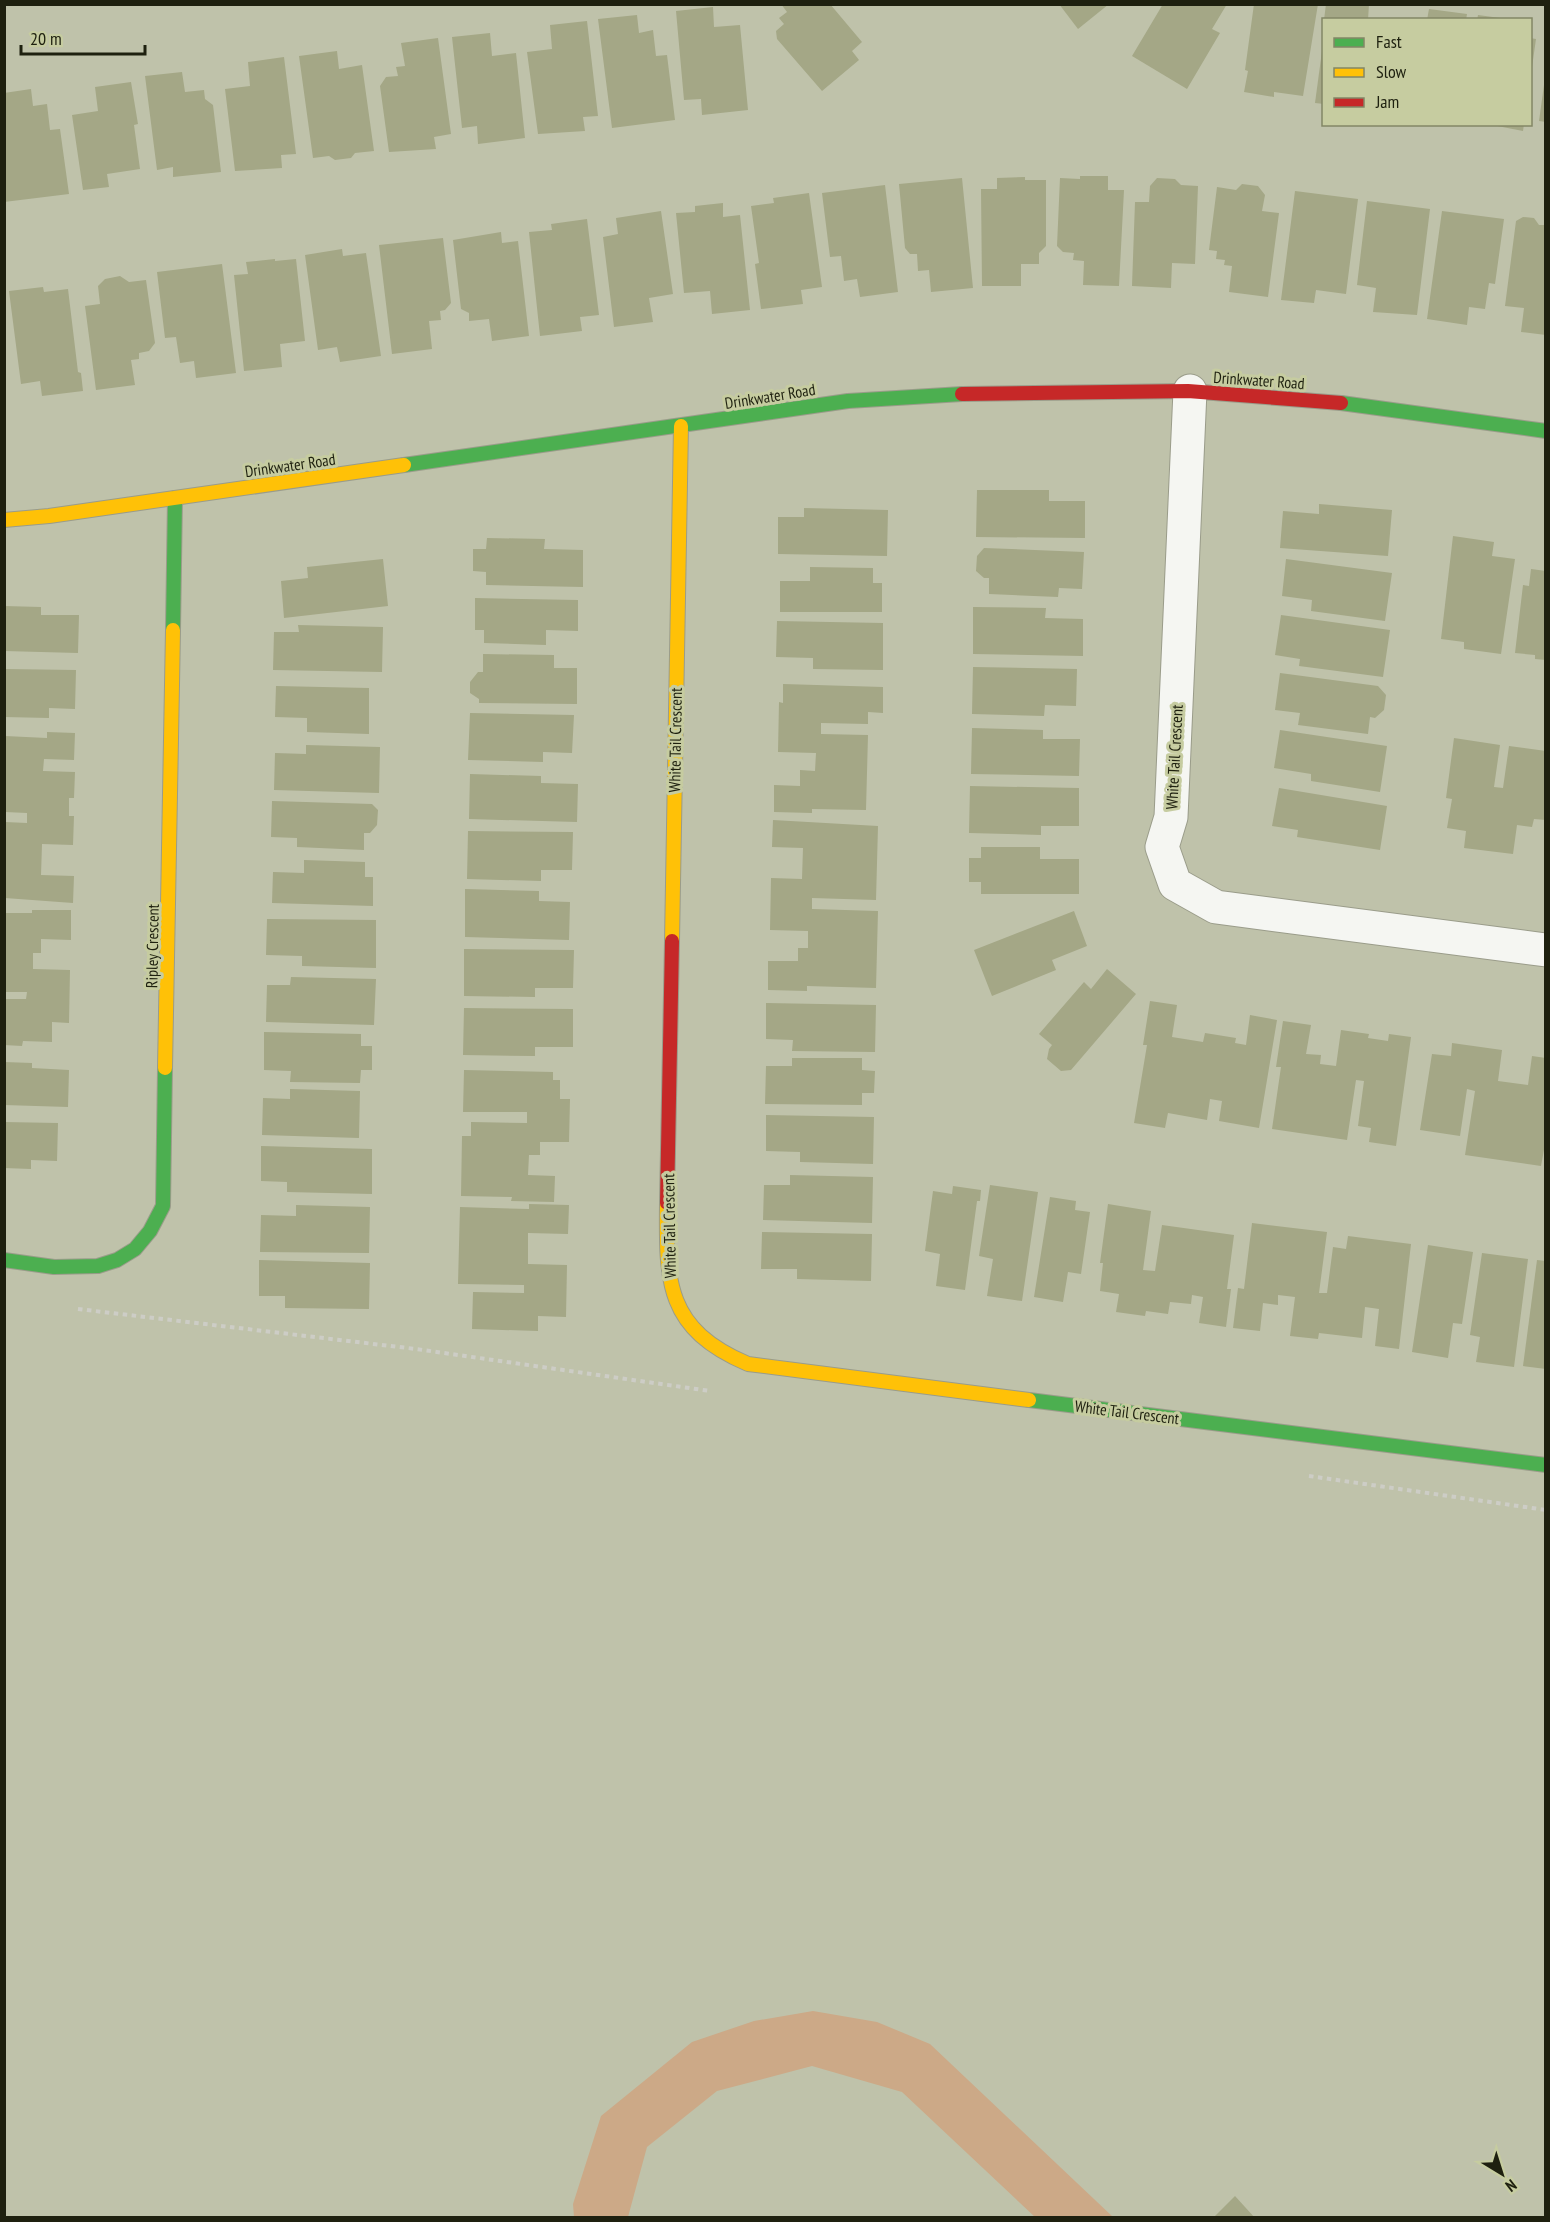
<svg xmlns="http://www.w3.org/2000/svg" width="1550" height="2222" viewBox="0 0 1550 2222" font-family="'PT Sans Narrow',sans-serif">
	<style>
		.green { fill: #cca987 }
		.building { fill: #a4a786 }
		.lines { fill: none; stroke-linecap: round; stroke-linejoin: round }
		.street-casing { stroke: #9a9c8a; stroke-width: 35 }
		.fast-casing { stroke: #9a9c8a; stroke-width: 16 }
		.slow-casing { stroke: #9a9c8a; stroke-width: 16 }
		.jam-casing { stroke: #9a9c8a; stroke-width: 16 }
		.path { stroke: #cdcdc6; stroke-width: 4; stroke-dasharray: 4.5 4.5; stroke-linecap: butt }
		.street { stroke: #f5f6f2; stroke-width: 33 }
		.fast { stroke: #4caf50; stroke-width: 14 }
		.slow { stroke: #ffc107; stroke-width: 14 }
		.jam { stroke: #c62828; stroke-width: 14 }
		.labels { text-anchor: middle; dominant-baseline: central; stroke-width: 6; stroke-linejoin: round; paint-order: stroke }
		.street-label { font-size: 16px; fill: #1e200f; stroke: #c6cca0 }
	</style>
	<rect width="100%" height="100%" fill="#bfc2aa"/>
	<!-- green -->
	<polygon class="green" points="813,2011 877,2022 930,2044 1113,2217 1035,2217 902,2092 812,2066 717,2091 647,2147 628,2217 574,2217 573,2204 601,2116 692,2042 754,2021"/>
	<!-- building -->
	<g class="building">
		<polygon points="781,4 830,4 862,42 852,51 859,60 822,91 777,39 776,31 784,24 779,18 787,12"/>
		<polygon points="1059,4 1109,4 1078,29"/>
		<polygon points="1163,4 1227,4 1212,29 1220,33 1187,89 1132,56"/>
		<polygon points="1254,4 1318,4 1303,96 1274,92 1274,97 1244,92 1248,71 1245,70"/>
		<polygon points="1326,4 1369,4 1368,20 1324,20"/>
		<polygon points="713,7 714,27 740,25 748,110 702,115 701,99 684,100 676,11"/>
		<polygon points="1429,9 1467,14 1466,20 1427,20"/>
		<polygon points="637,15 639,33 653,30 656,56 667,55 675,120 612,128 598,19"/>
		<polygon points="1478,15 1500,18 1500,20 1477,20"/>
		<polygon points="587,21 598,116 583,117 585,131 538,134 527,52 552,49 550,25"/>
		<polygon points="490,33 492,56 516,53 525,138 478,144 477,126 462,128 452,37"/>
		<polygon points="438,38 451,134 434,137 436,149 389,152 380,86 386,77 398,76 396,67 405,66 401,43"/>
		<polygon points="1530,38 1536,39 1532,67 1530,67"/>
		<polygon points="337,51 339,69 362,65 374,151 355,153 351,158 335,160 329,156 313,158 299,56"/>
		<polygon points="1322,51 1324,51 1324,104 1315,103"/>
		<polygon points="284,57 296,154 281,155 282,168 235,171 225,89 250,86 248,62"/>
		<polygon points="182,72 185,92 204,90 205,99 213,105 221,172 173,177 173,167 157,170 145,76"/>
		<polygon points="131,82 138,124 134,125 140,169 107,174 109,187 83,190 72,115 98,111 95,87"/>
		<polygon points="1544,85 1546,85 1546,122 1539,121"/>
		<polygon points="31,89 33,106 47,104 50,130 60,129 69,194 4,202 4,93"/>
		<polygon points="1487,124 1524,124 1523,131"/>
		<polygon points="1080,176 1108,176 1108,190 1124,190 1119,286 1083,285 1084,261 1073,260 1074,253 1063,252 1057,246 1060,178 1080,179"/>
		<polygon points="1025,177 1025,180 1046,180 1046,246 1039,253 1039,264 1021,264 1021,286 982,286 981,189 997,189 997,178"/>
		<polygon points="962,178 973,288 931,292 929,270 918,271 917,254 910,254 905,248 899,184"/>
		<polygon points="1157,178 1175,179 1181,185 1198,186 1195,264 1172,263 1171,288 1132,286 1135,202 1149,202 1150,186"/>
		<polygon points="1242,184 1258,186 1265,195 1262,211 1279,213 1268,297 1229,292 1232,266 1224,265 1225,260 1216,259 1217,251 1209,250 1217,187 1236,190"/>
		<polygon points="885,185 898,292 860,297 857,279 844,281 841,256 830,257 822,193"/>
		<polygon points="1295,191 1358,199 1346,294 1316,290 1314,303 1281,300"/>
		<polygon points="809,193 822,287 801,290 803,304 761,309 755,264 759,263 751,206 774,203 773,198"/>
		<polygon points="1367,201 1430,209 1417,315 1373,312 1376,288 1357,285"/>
		<polygon points="723,203 723,217 740,215 750,310 712,314 710,291 684,293 676,213 695,212 695,206"/>
		<polygon points="661,211 673,294 649,298 653,322 614,327 603,237 618,234 616,218"/>
		<polygon points="1442,211 1504,219 1495,284 1489,283 1485,309 1469,307 1467,325 1427,319"/>
		<polygon points="1523,217 1534,218 1539,225 1546,225 1546,335 1521,332 1524,308 1505,306 1516,221"/>
		<polygon points="587,219 599,315 580,317 582,331 540,336 529,232 552,230 551,224"/>
		<polygon points="501,232 502,243 518,241 529,336 492,341 489,319 469,321 469,313 461,309 453,240"/>
		<polygon points="443,238 451,303 445,310 440,311 441,320 429,321 432,349 392,354 379,245"/>
		<polygon points="342,249 343,256 366,253 381,356 340,362 337,347 318,350 305,255"/>
		<polygon points="275,259 275,261 296,259 305,341 280,344 282,367 244,371 234,275 248,274 246,262"/>
		<polygon points="222,264 236,373 196,378 194,361 180,363 176,337 165,338 157,272"/>
		<polygon points="120,276 129,282 146,280 155,343 149,351 139,353 139,359 131,360 135,385 96,390 85,306 100,304 98,286 105,279"/>
		<polygon points="43,287 44,292 68,289 78,372 81,373 83,391 42,396 40,381 21,384 9,291"/>
		<polygon points="977,490 1049,490 1049,501 1085,501 1085,538 976,537"/>
		<polygon points="1319,504 1392,510 1388,556 1280,548 1283,511 1319,514"/>
		<polygon points="804,508 888,510 887,556 778,554 778,517 804,517"/>
		<polygon points="1453,536 1494,542 1492,556 1515,559 1501,654 1464,649 1464,642 1441,639"/>
		<polygon points="487,538 545,539 544,549 583,550 583,587 486,585 486,572 473,571 473,549 486,549"/>
		<polygon points="984,548 1084,552 1082,589 1059,588 1058,597 989,594 989,578 984,578 976,571 977,556"/>
		<polygon points="383,559 388,606 284,618 281,581 308,578 307,567"/>
		<polygon points="1286,559 1392,573 1385,621 1311,611 1312,600 1282,596"/>
		<polygon points="810,567 873,568 873,583 882,583 882,612 780,612 780,581 810,581"/>
		<polygon points="1531,569 1546,571 1546,660 1535,659 1535,655 1515,653 1523,585 1529,586"/>
		<polygon points="475,598 578,600 578,631 546,630 546,645 484,643 484,630 475,630"/>
		<polygon points="4,606 41,607 41,615 79,615 78,653 4,651"/>
		<polygon points="973,607 1046,608 1045,618 1083,619 1083,656 973,654"/>
		<polygon points="1281,615 1390,630 1383,677 1299,666 1300,659 1275,655"/>
		<polygon points="777,621 883,623 883,670 813,669 813,658 776,657"/>
		<polygon points="298,625 383,627 382,672 273,670 274,632 299,632"/>
		<polygon points="483,654 554,655 554,668 577,668 577,704 479,703 479,699 470,693 470,682 478,672 483,672"/>
		<polygon points="973,667 1077,669 1076,706 1045,705 1044,716 972,714"/>
		<polygon points="4,669 76,670 75,709 49,708 49,718 4,717"/>
		<polygon points="1280,673 1378,686 1386,695 1384,710 1375,718 1370,717 1368,734 1298,725 1300,713 1275,710"/>
		<polygon points="783,684 883,687 883,713 868,712 868,724 821,723 821,734 868,735 866,810 812,809 812,813 774,812 774,785 800,786 800,770 815,771 816,753 778,752 779,702 783,703"/>
		<polygon points="276,686 369,688 369,734 307,732 307,718 275,717"/>
		<polygon points="470,713 574,715 572,753 543,752 543,762 468,760"/>
		<polygon points="972,728 1043,730 1043,739 1080,739 1079,776 971,774"/>
		<polygon points="1280,730 1387,746 1380,792 1311,781 1311,774 1274,768"/>
		<polygon points="47,732 75,733 74,760 44,759 43,771 75,772 74,798 69,798 69,816 74,816 73,845 42,844 41,875 74,876 73,903 5,898 5,822 27,823 27,813 5,812 5,736 47,738"/>
		<polygon points="1454,738 1500,745 1494,787 1503,788 1509,746 1546,751 1546,820 1534,819 1532,827 1517,825 1513,854 1464,848 1466,831 1447,828 1452,799 1446,798"/>
		<polygon points="306,745 380,747 379,793 274,790 275,753 306,754"/>
		<polygon points="470,774 541,776 541,783 578,784 577,822 469,819"/>
		<polygon points="970,786 1079,788 1079,826 1041,826 1041,835 969,833"/>
		<polygon points="1279,788 1387,806 1380,850 1297,837 1298,830 1272,826"/>
		<polygon points="272,801 372,804 378,810 377,825 370,833 364,833 364,850 297,847 297,838 271,837"/>
		<polygon points="773,820 878,826 876,900 812,898 812,909 878,911 876,988 807,986 807,991 768,990 768,961 798,961 798,948 808,948 808,931 770,930 771,878 802,879 803,848 772,847"/>
		<polygon points="468,831 573,832 572,870 541,870 541,881 467,879"/>
		<polygon points="981,847 1040,847 1040,859 1079,859 1079,894 981,894 981,882 969,882 969,858 981,858"/>
		<polygon points="304,860 365,862 365,877 373,877 373,906 272,903 273,872 304,873"/>
		<polygon points="465,889 539,891 539,901 570,902 569,940 465,937"/>
		<polygon points="32,910 71,910 71,940 41,939 41,953 33,953 33,969 70,970 69,1023 52,1022 52,1042 23,1041 22,1046 4,1045 4,999 26,999 27,992 4,992 4,913 32,913"/>
		<polygon points="1074,911 1087,946 1052,960 1056,970 992,996 974,950"/>
		<polygon points="267,919 376,920 376,968 302,966 302,956 266,955"/>
		<polygon points="464,949 574,950 573,988 535,988 535,997 464,996"/>
		<polygon points="1107,969 1136,994 1071,1070 1061,1071 1047,1059 1049,1049 1052,1045 1039,1034 1084,982 1091,989"/>
		<polygon points="291,977 376,979 374,1025 266,1022 267,985 290,985"/>
		<polygon points="1150,1001 1177,1005 1172,1037 1203,1042 1205,1033 1236,1038 1235,1043 1246,1045 1250,1015 1277,1020 1259,1128 1219,1121 1222,1101 1210,1099 1207,1120 1168,1113 1165,1128 1134,1123 1147,1045 1143,1045"/>
		<polygon points="766,1003 876,1005 875,1052 792,1051 793,1040 766,1039"/>
		<polygon points="464,1008 573,1009 573,1047 535,1047 535,1056 463,1055"/>
		<polygon points="1283,1021 1311,1025 1306,1054 1321,1055 1320,1064 1336,1066 1341,1030 1369,1034 1368,1038 1388,1041 1389,1034 1411,1037 1396,1146 1369,1142 1371,1128 1358,1126 1364,1081 1356,1080 1347,1140 1272,1129 1281,1067 1276,1067"/>
		<polygon points="264,1032 361,1034 361,1046 372,1046 372,1070 361,1070 360,1083 290,1082 291,1071 264,1070"/>
		<polygon points="1452,1043 1502,1050 1498,1081 1528,1085 1532,1056 1546,1058 1546,1139 1541,1166 1465,1155 1475,1091 1467,1089 1460,1136 1420,1130 1432,1054 1451,1056"/>
		<polygon points="792,1058 862,1058 862,1070 875,1071 874,1093 862,1093 862,1105 765,1104 766,1066 792,1066"/>
		<polygon points="4,1062 32,1063 32,1068 69,1070 68,1107 4,1105"/>
		<polygon points="464,1070 553,1072 553,1080 560,1080 560,1099 570,1099 569,1142 540,1142 540,1155 529,1155 528,1175 555,1176 554,1202 511,1201 512,1197 461,1196 462,1136 471,1136 471,1122 527,1123 527,1112 463,1112"/>
		<polygon points="290,1089 360,1091 359,1138 262,1135 263,1098 290,1099"/>
		<polygon points="766,1115 874,1117 873,1164 800,1162 800,1152 766,1151"/>
		<polygon points="4,1122 58,1123 57,1161 31,1160 31,1169 4,1168"/>
		<polygon points="261,1146 372,1149 372,1194 287,1192 287,1182 261,1181"/>
		<polygon points="790,1175 873,1177 872,1223 763,1220 764,1185 790,1185"/>
		<polygon points="990,1185 1038,1192 1022,1301 987,1296 993,1259 979,1256"/>
		<polygon points="953,1186 981,1190 980,1201 977,1201 965,1290 936,1286 940,1254 925,1251 933,1191 952,1194"/>
		<polygon points="1050,1197 1076,1201 1075,1210 1090,1212 1081,1274 1068,1272 1063,1302 1034,1297"/>
		<polygon points="529,1204 569,1205 568,1234 528,1233 528,1264 567,1265 566,1317 538,1316 538,1331 472,1329 473,1292 524,1293 524,1285 458,1284 460,1207 529,1209"/>
		<polygon points="1108,1204 1151,1211 1143,1270 1155,1271 1162,1225 1234,1235 1227,1289 1231,1289 1226,1327 1199,1323 1203,1297 1192,1295 1191,1304 1170,1302 1168,1314 1146,1311 1145,1316 1116,1312 1119,1294 1100,1291 1103,1263 1100,1263"/>
		<polygon points="296,1205 370,1207 369,1253 260,1252 261,1215 296,1216"/>
		<polygon points="1252,1223 1327,1232 1319,1293 1327,1293 1333,1247 1346,1249 1348,1236 1411,1244 1399,1349 1375,1346 1379,1309 1365,1307 1362,1338 1319,1333 1318,1339 1290,1336 1295,1297 1278,1295 1278,1305 1263,1303 1260,1331 1233,1328 1238,1288 1244,1289"/>
		<polygon points="762,1232 872,1234 871,1281 797,1279 797,1269 761,1269"/>
		<polygon points="1428,1245 1473,1252 1462,1324 1453,1323 1448,1358 1412,1352"/>
		<polygon points="1482,1253 1528,1259 1514,1367 1476,1362 1480,1337 1470,1335"/>
		<polygon points="259,1260 370,1263 369,1309 285,1308 285,1296 259,1296"/>
		<polygon points="1537,1260 1546,1261 1546,1369 1523,1366"/>
		<polygon points="1235,2196 1255,2218 1213,2218"/>
	</g>
	<g class="lines">
		<defs>
			<polyline id="street" points="1190,391 1171,817 1162,847 1175,884 1216,907 1546,950"/>
			<g id="fast">
				<polyline points="1341,403 1546,431"/>
				<polyline points="404,465 848,401 962,394"/>
				<polyline points="173,630 175,498"/>
				<polyline points="4,1260 54,1267 98,1266 117,1260 135,1249 150,1231 163,1206 165,1068"/>
				<polyline points="1029,1400 1546,1465"/>
			</g>
			<g id="slow">
				<polyline points="4,520 49,516 404,465"/>
				<polyline points="672,941 681,426"/>
				<polyline points="165,1068 173,630"/>
				<path d="M 667,1203 C 666,1283 666,1329 748,1364 L 1029,1400"/>
			</g>
			<g id="jam">
				<polyline points="962,394 1188,391 1341,403"/>
				<polyline points="667,1203 672,941"/>
			</g>
		</defs>
		<!-- street casing -->
		<use href="#street" class="street-casing"/>
		<!-- fast casing -->
		<use href="#fast" class="fast-casing"/>
		<!-- slow casing -->
		<use href="#slow" class="slow-casing"/>
		<!-- jam casing -->
		<use href="#jam" class="jam-casing"/>
		<!-- path -->
		<g class="path">
			<polyline points="78,1309 416,1349 710,1391"/>
			<polyline points="1309,1476 1546,1510"/>
		</g>
		<!-- street -->
		<use href="#street" class="street"/>
		<!-- fast -->
		<use href="#fast" class="fast"/>
		<!-- slow -->
		<use href="#slow" class="slow"/>
		<!-- jam -->
		<use href="#jam" class="jam"/>
	</g>
	<g class="labels">
		<!-- street labels -->
		<g class="street-label">
			<text transform="translate(1259 380) rotate(4)">Drinkwater Road</text>
			<text transform="translate(770 396) rotate(-9)">Drinkwater Road</text>
			<text transform="translate(290 465) rotate(-8)">Drinkwater Road</text>
			<text transform="translate(675 740) rotate(-89)">White Tail Crescent</text>
			<text transform="translate(1174 757) rotate(-87)">White Tail Crescent</text>
			<text transform="translate(152 946) rotate(-89)">Ripley Crescent</text>
			<text transform="translate(669 1226) rotate(-91)">White Tail Crescent</text>
			<text transform="translate(1127 1412) rotate(7)">White Tail Crescent</text>
		</g>
	</g>
	<!-- border -->
	<rect width="1550" height="2222" fill="none" stroke="#1e200f" stroke-width="12"/>
	<!-- legend -->
	<rect x="1322" y="18" width="210" height="108" fill="#c6cca0" stroke="#838766" stroke-width="1.5"/>
	<rect x="1334" y="38" width="30" height="9" fill="#4caf50" stroke="#838766" stroke-width="1.5"/>
	<text x="1376" y="48" font-size="18" fill="#1e200f">Fast</text>
	<rect x="1334" y="68" width="30" height="9" fill="#ffc107" stroke="#838766" stroke-width="1.5"/>
	<text x="1376" y="78" font-size="18" fill="#1e200f">Slow</text>
	<rect x="1334" y="98" width="30" height="9" fill="#c62828" stroke="#838766" stroke-width="1.5"/>
	<text x="1376" y="108" font-size="18" fill="#1e200f">Jam</text>
	<!-- north arrow -->
	<g transform="translate(1502 2174) rotate(142)" stroke="#c6cca0" stroke-width="4.5" paint-order="stroke">
	<path d="M0-4.5L10 22L0 15L-10 22Z" fill="#1e200f"/>
	<text y="-9" font-size="16" font-weight="bold" text-anchor="middle" fill="#1e200f">N</text>
	</g>
	<!-- scale -->
	<path d="M21 45v9h124v-9" fill="none" stroke="#1e200f" stroke-width="3"/>
	<text x="30" y="45" font-size="18" fill="#1e200f" stroke="#c6cca0" stroke-width="4.5" paint-order="stroke">20 m</text>
</svg>
